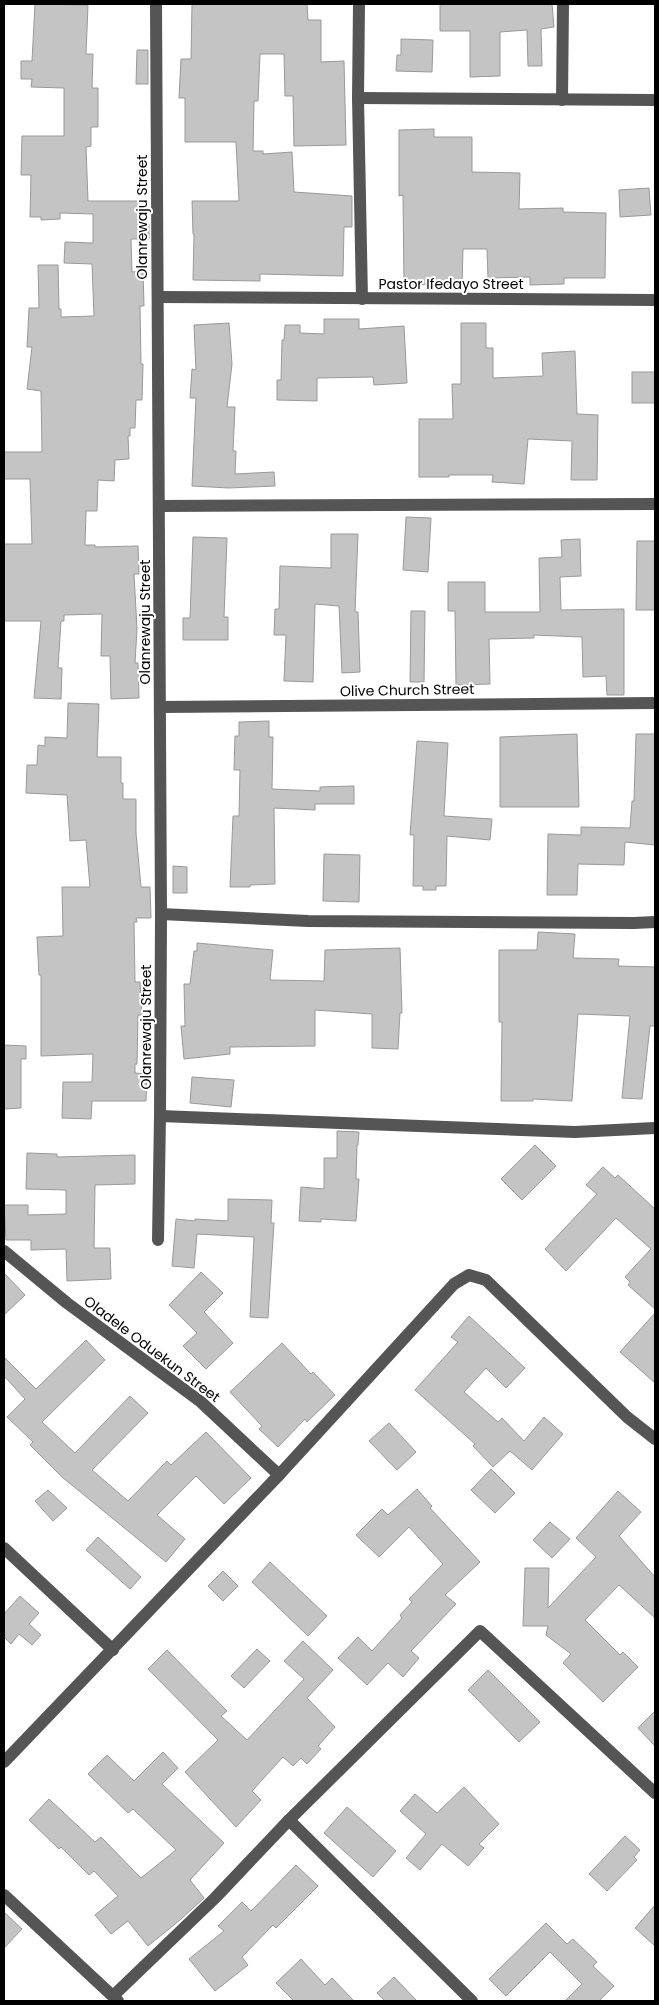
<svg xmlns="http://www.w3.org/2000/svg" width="659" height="2005" viewBox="0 0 659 2005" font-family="Poppins,sans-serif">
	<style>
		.building { fill: #c4c4c4; stroke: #999 }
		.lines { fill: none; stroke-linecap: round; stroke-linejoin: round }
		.minor { stroke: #555; stroke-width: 12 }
		.labels { text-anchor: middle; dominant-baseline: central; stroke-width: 4; stroke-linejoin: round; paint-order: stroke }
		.street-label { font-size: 14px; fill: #000; stroke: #fff }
	</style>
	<rect width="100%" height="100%" fill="#fff"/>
	<!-- building -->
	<g class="building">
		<polygon points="35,4 88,5 86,54 93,54 92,88 98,88 98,127 91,127 91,146 86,147 88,201 139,201 140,224 149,224 149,239 131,239 132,272 143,271 144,306 140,306 141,364 143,364 142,400 136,400 135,428 130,428 130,436 128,436 129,459 115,460 114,481 98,480 97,511 86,511 85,545 95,545 95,547 138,546 139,574 134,574 137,629 135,663 138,663 139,698 111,699 110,656 101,656 102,614 64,615 64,621 61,621 58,668 62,668 61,699 34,698 41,621 4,621 4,544 32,544 30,479 4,479 4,452 42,452 41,391 27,389 32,347 27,347 29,308 39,308 38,265 58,265 59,309 61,309 61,317 94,316 92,264 64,263 65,242 93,243 93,214 60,213 60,219 41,220 41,217 30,217 31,175 21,175 22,136 64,136 64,88 31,87 32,79 21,79 21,61 32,61"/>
		<polygon points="192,4 307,4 308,20 321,20 321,62 344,61 346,145 294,146 293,96 285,96 284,54 260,54 258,101 254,101 253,151 263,151 263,154 292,152 294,192 352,196 352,227 344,227 343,276 260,274 260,281 193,280 194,234 193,234 192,201 239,201 236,142 185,142 185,98 179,98 181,59 191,59"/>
		<polygon points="440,4 552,4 554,27 541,29 542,66 528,66 527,30 500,32 500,76 470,77 470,31 440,31"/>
		<polygon points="401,39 433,40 432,72 396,71 397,55 401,55"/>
		<polygon points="137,50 148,50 148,84 136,84"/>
		<polygon points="434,129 434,137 472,137 472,172 520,173 519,209 563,208 563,212 606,213 605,278 564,278 564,284 530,285 530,277 488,278 487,249 463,249 462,285 404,284 403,195 399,196 399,130"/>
		<polygon points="649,188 651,215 620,217 619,190"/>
		<polygon points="324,319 359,319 359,329 404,326 407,383 374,385 373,377 317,378 317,401 277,400 277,380 281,380 282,340 284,340 285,325 300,325 300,333 324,334"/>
		<polygon points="229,323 232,364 227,407 235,407 233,451 236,451 235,474 274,472 275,486 229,488 192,486 196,398 190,398 192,369 196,370 194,325"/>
		<polygon points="461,323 486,323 486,348 493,348 493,378 543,376 542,353 575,351 577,414 598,415 597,480 571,480 572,441 528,439 524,484 492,482 493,475 449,475 449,477 419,477 419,419 453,419 452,384 461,384"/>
		<rect x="632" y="372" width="23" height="31"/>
		<polygon points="406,517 431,518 428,572 403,570"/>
		<polygon points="331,534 358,534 355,612 358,612 360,672 342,673 339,606 315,604 313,682 284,681 286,635 274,635 275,609 279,609 280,566 331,568"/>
		<polygon points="193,537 227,538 224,617 228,617 228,640 183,640 183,618 190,618"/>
		<polygon points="580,539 581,576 560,577 561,610 624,609 624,695 607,695 606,676 583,677 582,637 534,635 534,638 489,639 490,684 456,685 455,611 448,611 448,582 485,582 485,612 540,612 539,558 562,557 561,540"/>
		<polygon points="637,541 655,541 655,610 636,610"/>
		<polygon points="411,611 425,611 424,682 410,682"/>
		<polygon points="68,703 99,704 97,757 121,757 121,783 123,783 123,799 136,799 136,833 141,887 150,887 151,918 136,918 137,922 134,922 135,982 140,982 142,1015 138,1015 137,1064 135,1064 135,1073 147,1074 146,1101 92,1101 91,1119 62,1118 63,1082 92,1082 93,1054 41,1056 41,975 39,975 37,937 63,936 62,887 90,887 86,840 70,841 67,795 26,793 27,765 37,765 38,745 45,746 45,737 67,738"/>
		<polygon points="269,721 269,737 273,737 272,789 320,791 320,787 354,786 354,804 315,804 315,810 274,808 275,884 250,885 250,887 230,887 233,816 239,816 240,770 234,770 235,736 239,736 239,722"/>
		<polygon points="577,734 579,807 500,807 500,737"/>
		<polygon points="636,734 655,734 655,845 625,842 624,865 578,864 577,895 547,895 548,834 581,835 581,827 630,828 632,801 634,801"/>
		<polygon points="417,741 448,743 444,816 492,819 490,840 447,836 446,886 436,886 436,890 423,890 423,886 413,886 414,835 410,835"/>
		<polygon points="324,854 360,855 359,902 323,901"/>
		<polygon points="173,866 187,867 187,893 173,893"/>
		<polygon points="538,932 575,934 573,958 619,959 618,966 655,967 655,1026 650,1026 642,1099 622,1098 630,1016 578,1014 572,1101 533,1099 533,1101 501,1101 502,1022 499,1022 499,950 537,950"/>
		<polygon points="197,943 273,950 270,980 324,981 325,950 400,948 402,1013 400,1013 398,1049 372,1048 372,1014 315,1010 315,1046 230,1047 230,1054 184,1059 181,1026 185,1026 184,984 190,984 194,951 197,951"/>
		<polygon points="4,1045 26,1046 26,1059 21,1059 21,1108 4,1109"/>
		<polygon points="192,1077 234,1080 231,1107 190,1103"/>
		<polygon points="337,1131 359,1132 358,1145 357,1145 356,1179 359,1179 356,1221 321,1219 321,1222 299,1221 301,1187 324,1189 324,1158 337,1158"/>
		<polygon points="535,1145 556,1166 522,1200 501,1179"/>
		<polygon points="27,1153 57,1154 57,1157 135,1155 135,1184 95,1185 94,1248 110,1248 111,1279 67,1281 66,1249 31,1250 31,1240 6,1240 4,1205 28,1205 28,1215 66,1214 66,1190 26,1189"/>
		<polygon points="603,1167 615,1178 618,1175 655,1209 655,1309 628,1285 630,1282 625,1277 651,1249 616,1218 566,1271 545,1249 597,1194 586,1185"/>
		<polygon points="228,1199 272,1200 271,1223 274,1223 268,1318 250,1317 254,1237 197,1234 194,1268 172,1266 176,1219 195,1221 195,1219 228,1221"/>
		<polygon points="201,1272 223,1293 204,1312 233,1343 206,1369 183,1346 197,1333 169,1305"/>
		<polygon points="4,1273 25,1295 4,1315"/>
		<polygon points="655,1313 655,1383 620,1352"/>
		<polygon points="469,1316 525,1368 506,1388 486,1368 464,1392 498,1422 502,1418 524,1441 544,1417 563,1434 532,1470 510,1451 493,1467 473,1446 475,1444 415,1390 458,1342 451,1337"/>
		<polygon points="86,1340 105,1360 42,1422 75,1453 130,1396 148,1413 92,1470 128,1501 167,1461 171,1465 206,1432 251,1478 224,1504 196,1476 157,1515 185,1539 166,1562 62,1477 30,1445 33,1442 7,1417 25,1399 4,1376 4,1357 36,1389"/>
		<polygon points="282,1343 311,1374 313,1372 335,1395 307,1422 305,1419 278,1447 259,1429 262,1426 230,1392"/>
		<polygon points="389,1423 416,1452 397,1470 369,1441"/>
		<polygon points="491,1469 515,1493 495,1513 471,1490"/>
		<polygon points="417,1489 432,1506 430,1508 480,1562 445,1595 456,1604 411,1651 419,1658 403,1677 388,1663 367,1685 338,1658 358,1637 372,1651 402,1618 400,1615 412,1602 409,1599 443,1564 409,1527 379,1557 356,1535 382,1509 388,1515"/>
		<polygon points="48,1490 67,1508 53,1521 35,1501"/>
		<polygon points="618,1491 641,1512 619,1536 655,1577 655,1618 619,1585 585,1620 620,1655 623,1652 638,1667 603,1702 563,1663 571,1654 546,1635 548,1626 523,1626 525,1568 549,1568 548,1608 596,1557 576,1538"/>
		<polygon points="550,1522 570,1539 552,1558 533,1540"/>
		<polygon points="98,1537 141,1577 130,1589 86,1550"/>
		<polygon points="270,1562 327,1616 308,1636 252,1582"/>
		<polygon points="223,1571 238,1586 223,1601 208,1586"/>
		<polygon points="20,1596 39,1613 29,1624 41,1635 32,1645 19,1634 11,1644 4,1637 4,1614"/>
		<polygon points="303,1641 333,1670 307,1698 335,1727 318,1746 321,1749 307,1764 301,1758 293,1766 283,1757 252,1791 261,1800 236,1827 185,1772 218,1740 148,1669 167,1650 227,1711 221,1716 247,1740 304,1679 284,1661"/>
		<polygon points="257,1649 270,1661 244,1688 231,1676"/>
		<polygon points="488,1670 540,1722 519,1742 468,1690"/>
		<polygon points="655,1711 655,1746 638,1728"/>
		<polygon points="163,1752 178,1768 162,1784 224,1843 190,1880 204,1898 180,1920 148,1946 128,1921 111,1934 95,1915 118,1896 94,1871 89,1875 61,1847 59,1849 29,1820 49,1799 95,1842 101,1837 141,1878 176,1850 133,1809 128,1813 88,1774 107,1755 134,1781"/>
		<polygon points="464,1787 499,1824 479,1844 484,1848 468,1866 442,1844 420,1870 406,1858 426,1834 400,1811 415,1794 437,1813"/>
		<polygon points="347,1807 396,1851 373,1877 324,1833"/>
		<polygon points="625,1836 640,1850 634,1857 637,1860 607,1891 589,1874"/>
		<polygon points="296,1865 318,1886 276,1928 273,1925 242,1957 248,1965 215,1991 189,1959 224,1931 218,1926 242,1902 251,1911"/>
		<polygon points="655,1905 655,1946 635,1928"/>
		<polygon points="4,1912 22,1929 4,1948"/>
		<polygon points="546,1923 567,1944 573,1939 597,1962 593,1966 614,1986 599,2001 565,2001 582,1984 550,1952 506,1996 489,1979"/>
		<polygon points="301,1959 325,1985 332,1978 354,2001 294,2001 276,1983"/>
		<polygon points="394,1977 417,2001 385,2001 377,1993"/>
	</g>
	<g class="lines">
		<!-- minor -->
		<g class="minor">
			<polyline points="156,4 161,914 160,1116 158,1240"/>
			<polyline points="359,4 358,98 362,299"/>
			<polyline points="358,98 655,100"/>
			<polyline points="562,100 563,4"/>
			<polyline points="158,297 655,300"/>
			<polyline points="160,506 655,504"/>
			<polyline points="160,707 655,703"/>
			<polyline points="161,914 308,921 634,923 655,922"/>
			<polyline points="160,1116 575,1132 655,1128"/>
			<polyline points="4,1251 67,1303 201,1402 279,1475"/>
			<polyline points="4,1548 113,1650"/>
			<polyline points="4,1762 279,1475 454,1284 469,1275 486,1280 627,1417 655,1439"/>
			<polyline points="289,1820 472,2001"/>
			<polyline points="4,1895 118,2001"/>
			<polyline points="113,1996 215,1898 289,1820 480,1631 655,1793"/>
		</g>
	</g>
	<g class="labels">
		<!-- street labels -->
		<g class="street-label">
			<text transform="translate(142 217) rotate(-90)">Olanrewaju Street</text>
			<text x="451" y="284">Pastor Ifedayo Street</text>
			<text transform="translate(145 622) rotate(-90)">Olanrewaju Street</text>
			<text transform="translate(407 690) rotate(-1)">Olive Church Street</text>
			<text transform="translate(146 1027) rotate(-90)">Olanrewaju Street</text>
			<text transform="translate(152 1349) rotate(37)">Oladele Oduekun Street</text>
		</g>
	</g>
	<!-- border -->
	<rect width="659" height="2005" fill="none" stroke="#000000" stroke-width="10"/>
</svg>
